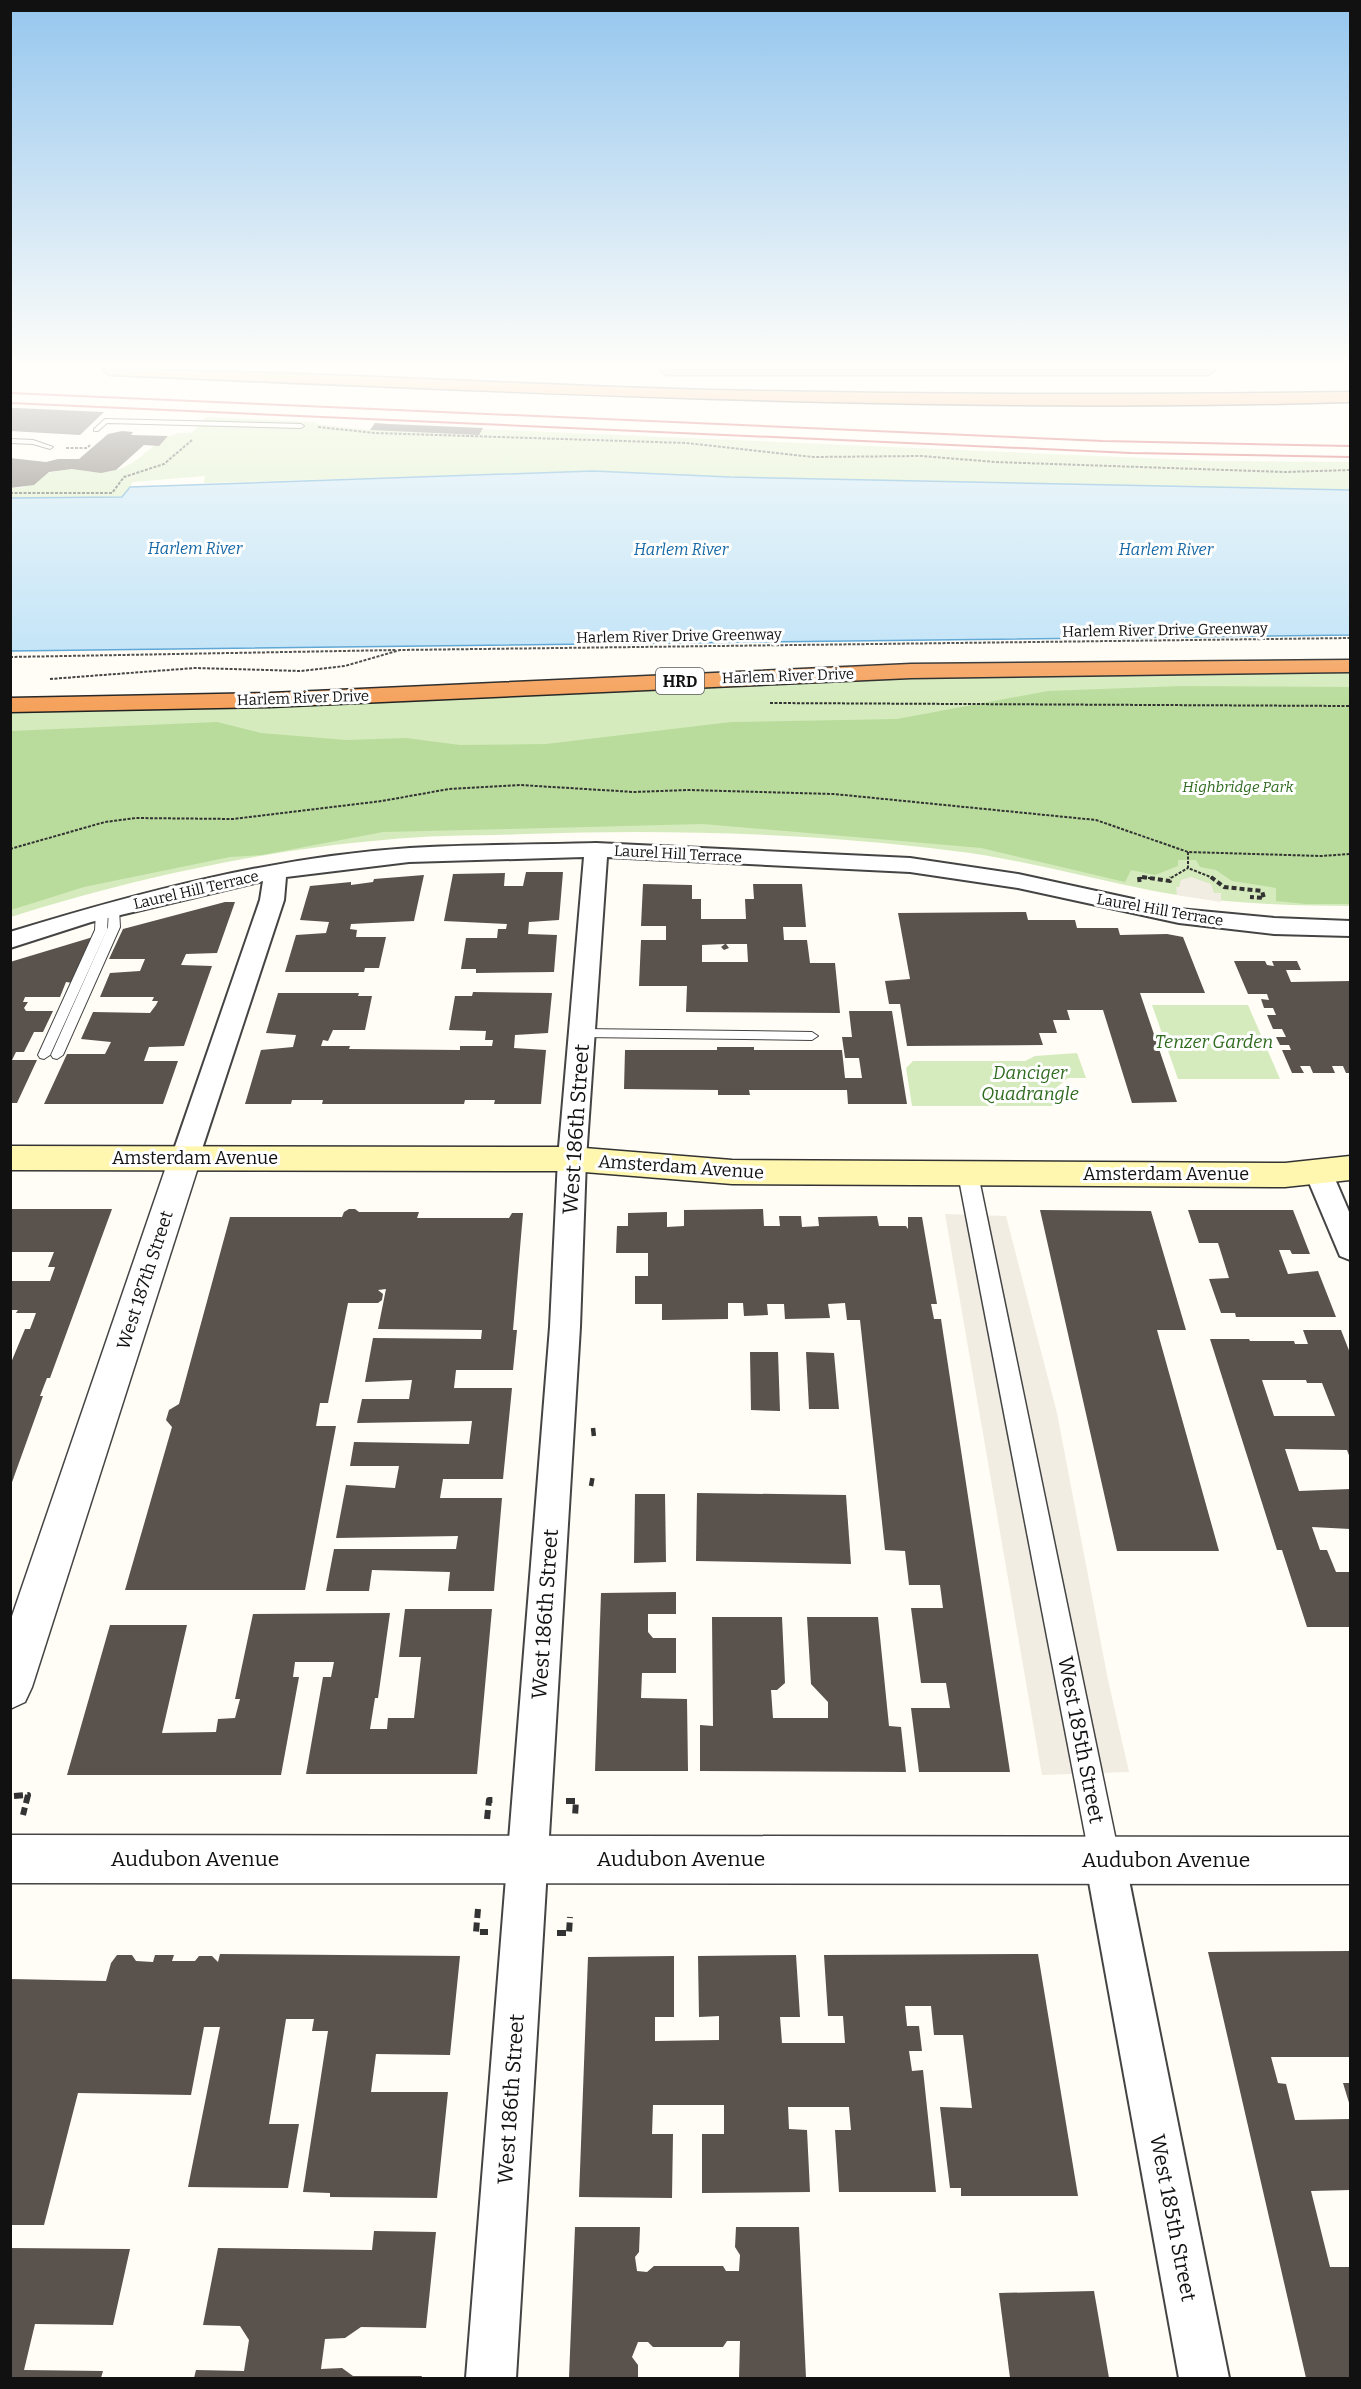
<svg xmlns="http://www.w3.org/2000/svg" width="1361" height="2389" viewBox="0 0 1361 2389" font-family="Bitter,serif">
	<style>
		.green { fill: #d5ebbd }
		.forest { fill: #b9dc9c }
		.plaza { fill: #f1ede2 }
		.water { fill: #b9e0f7; stroke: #3f96cf; stroke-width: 1.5 }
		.building { fill: #5a524d; fill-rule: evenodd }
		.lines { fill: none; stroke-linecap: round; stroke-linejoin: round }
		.service-casing { stroke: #444; stroke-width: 2 }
		.pedestrian-casing { stroke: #444; stroke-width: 3 }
		.minor-casing { stroke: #444; stroke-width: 4 }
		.tertiary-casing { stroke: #444; stroke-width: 3 }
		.secondary-casing { stroke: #333; stroke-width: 3 }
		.motorway-casing { stroke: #222; stroke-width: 3 }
		.path-far3 { stroke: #333; stroke-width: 2; stroke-dasharray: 3 1.5; stroke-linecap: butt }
		.path-far2 { stroke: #333; stroke-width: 4; stroke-dasharray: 5 3; stroke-linecap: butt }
		.path-far1 { stroke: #333; stroke-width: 4.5; stroke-dasharray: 8 4; stroke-linecap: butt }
		.path { stroke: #333; stroke-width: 6; stroke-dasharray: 9 4.5; stroke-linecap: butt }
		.service { fill: #fff; fill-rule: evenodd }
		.pedestrian { fill: #fff; fill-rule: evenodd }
		.minor { fill: #fff; fill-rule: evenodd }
		.tertiary { fill: #fff; fill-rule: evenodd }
		.secondary { fill: #fff6b0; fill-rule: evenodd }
		.motorway { fill: #f5a25d; fill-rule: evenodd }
		.rail { stroke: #c4262e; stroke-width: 2 }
		.labels { text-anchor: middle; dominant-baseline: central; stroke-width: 6; stroke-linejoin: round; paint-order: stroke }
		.far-street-label { font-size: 15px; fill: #111; stroke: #fff }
		.far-park-label { font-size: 15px; font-style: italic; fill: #2f6b1f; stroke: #fff }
		.far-water-label { font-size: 16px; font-style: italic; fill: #1768a6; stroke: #fff }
		.shield { fill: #fff; stroke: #585858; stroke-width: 1.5 }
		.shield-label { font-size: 16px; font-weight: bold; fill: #111 }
		.park-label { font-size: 18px; font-style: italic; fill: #2f6b1f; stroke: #fff }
		.street-label { font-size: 18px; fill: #111; stroke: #fff }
		.near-street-label { font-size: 21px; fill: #111; stroke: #fff }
	</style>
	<rect width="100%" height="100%" fill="#fffdf5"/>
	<!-- green -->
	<g class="green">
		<path d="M 206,417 L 317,422 L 316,424 L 370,430 L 482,429 L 1212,461 L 1350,462 L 1350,490 L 730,477 L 593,471 L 204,483 L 205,476 L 133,482 L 123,497 L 11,498 L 11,488 C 37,489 38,474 52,472 C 59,471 67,469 74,469 C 94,468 101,477 124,467 C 149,457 159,430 192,433 Z"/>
		<path d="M 1350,672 L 1350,906 C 1288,906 1216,903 1154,891 C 1087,878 1021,859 954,851 C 812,833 668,829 526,834 C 478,836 430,835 383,840 C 263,850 125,880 11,917 L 10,712 L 400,702 L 874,679 Z"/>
		<polygon points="1152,1005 1248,1005 1280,1079 1178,1079"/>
		<polygon points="1077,1053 1086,1078 1068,1078 1052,1091 1056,1106 912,1106 906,1068 913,1061 1025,1061 1035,1056"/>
	</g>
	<!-- forest -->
	<polygon class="forest" points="1181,686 1350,687 1350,904 1306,904 1276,901 1276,888 1232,881 1216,870 1200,867 1196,860 1178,860 1178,866 1155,875 1131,870 1125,882 981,848 889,840 703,824 508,829 383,832 262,855 230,857 84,887 11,910 11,731 217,722 261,733 346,740 406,738 460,745 546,744 731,722 897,719 1048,691"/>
	<!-- plaza -->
	<g class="plaza">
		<polygon points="1191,877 1211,884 1214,893 1221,893 1221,902 1177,895 1176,887 1179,887 1181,880"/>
		<polygon points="945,1214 1006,1216 1057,1413 1108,1680 1129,1772 1042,1775"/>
	</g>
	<!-- water -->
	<polygon class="water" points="593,471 730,477 1350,490 1350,635 11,651 11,498 122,497 130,487"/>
	<!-- building -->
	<g class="building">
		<polygon points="10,408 16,408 104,412 80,435 10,431"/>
		<polygon points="375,423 389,424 483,428 479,435 370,430"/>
		<polygon points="122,431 133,432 131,435 168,436 159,446 144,445 116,470 101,473 72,469 49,472 34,485 10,488 10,458 46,462 58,459 79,459 108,434"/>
		<polygon points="526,872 563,872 559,920 529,922 528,934 557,935 554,972 476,973 476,969 461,969 466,938 497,938 498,929 506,929 507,924 444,921 453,874 505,873 504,886 523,886"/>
		<polygon points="424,875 414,921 351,924 350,929 357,930 356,937 386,937 379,968 365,968 364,972 285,972 296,935 326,933 329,922 300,920 310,886 351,882 351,885 373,882 374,879"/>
		<path d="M 643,884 L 692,885 L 692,899 L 701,899 L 701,919 L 746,919 L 745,899 L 754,899 L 753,884 L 802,884 L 806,927 L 783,927 L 784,940 L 807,940 L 810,963 L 835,963 L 840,1013 L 686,1012 L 687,986 L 639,986 L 641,940 L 666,940 L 666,926 L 641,926 ZM 725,944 L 721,947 L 724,950 L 729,948 L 726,944 L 747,944 L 748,962 L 702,962 L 702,945 Z"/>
		<polygon points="225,902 235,902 217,953 186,954 181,965 212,966 184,1046 149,1047 144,1061 178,1061 163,1104 44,1104 67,1054 105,1054 111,1042 81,1039 93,1012 150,1013 156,1005 158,1001 152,1001 154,997 100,997 110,973 140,971 145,959 109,959 123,929"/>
		<polygon points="1026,912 1028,920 1075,920 1077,928 1118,928 1120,935 1167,934 1183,937 1205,993 1140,993 1177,1102 1132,1103 1103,1010 1067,1010 1070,1020 1053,1020 1057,1033 1039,1033 1043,1045 907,1046 900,1004 889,1004 885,981 910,979 898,913"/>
		<polygon points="93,937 73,983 66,982 60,997 25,997 23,1002 28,1002 24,1008 26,1011 53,1011 43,1032 34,1032 24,1052 16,1052 12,1060 37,1060 17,1103 10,1103 10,962"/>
		<polygon points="1234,961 1265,961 1267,965 1274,966 1272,961 1297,961 1301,970 1286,970 1291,982 1350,981 1350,1073 1346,1073 1343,1066 1332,1066 1335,1073 1313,1073 1310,1066 1300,1066 1304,1073 1292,1073 1282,1050 1291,1050 1289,1045 1280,1045 1276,1037 1286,1037 1282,1029 1273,1029 1267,1015 1276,1015 1273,1008 1264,1008 1261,999 1269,1000 1267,994 1248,994"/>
		<polygon points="473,992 552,993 548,1033 515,1035 514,1048 546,1050 541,1104 494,1104 495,1100 465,1100 464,1104 322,1104 323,1100 292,1100 291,1104 245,1104 261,1050 293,1047 296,1035 266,1033 278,993 359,993 358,996 372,996 365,1030 333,1030 328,1041 323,1040 321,1046 350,1046 349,1049 460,1050 460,1046 492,1046 493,1040 485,1040 486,1031 449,1030 455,996 472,996"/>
		<polygon points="849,1011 892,1011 907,1104 848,1104 847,1090 749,1090 750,1095 718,1095 718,1090 624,1089 625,1050 717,1050 717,1047 754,1047 754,1050 842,1050 845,1078 862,1078 859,1058 845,1058 842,1037 852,1037"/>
		<polygon points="10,1209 112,1209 50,1378 47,1378 40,1396 43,1396 11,1485 10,1365 25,1329 30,1329 36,1313 16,1313 18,1310 10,1310 10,1281 50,1281 55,1267 48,1267 54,1252 10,1252"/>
		<polygon points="349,1209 355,1209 359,1212 419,1212 417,1218 509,1218 512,1213 523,1213 513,1330 517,1330 513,1370 456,1370 454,1388 512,1388 503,1479 443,1479 440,1498 502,1498 494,1591 448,1591 450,1572 372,1570 369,1591 326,1591 334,1549 456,1549 458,1536 336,1538 346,1485 395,1488 399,1466 350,1466 354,1442 469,1444 472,1421 357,1423 362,1399 409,1399 412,1380 365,1382 373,1338 481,1339 482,1330 378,1329 386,1289 378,1290 383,1294 382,1300 378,1303 348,1303 328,1403 320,1403 316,1426 336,1426 305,1590 125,1590 172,1427 166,1420 169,1410 179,1404 230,1217 342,1217 344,1212"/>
		<polygon points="763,1209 764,1226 780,1226 779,1216 801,1216 802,1227 819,1226 818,1217 877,1216 879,1226 906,1226 908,1229 908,1217 922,1217 937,1304 931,1304 934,1319 941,1319 1010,1772 919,1772 911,1708 950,1708 946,1683 921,1683 911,1608 943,1608 940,1585 909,1585 905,1551 885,1550 860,1320 847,1320 845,1303 828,1304 830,1318 785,1319 784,1304 767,1304 768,1315 744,1316 743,1303 728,1303 728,1319 662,1320 662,1304 635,1304 635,1276 648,1276 648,1253 616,1253 617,1226 628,1226 628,1213 667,1212 667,1227 684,1226 684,1210"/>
		<polygon points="1040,1210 1151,1211 1186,1330 1157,1330 1219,1551 1117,1551"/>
		<polygon points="1188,1210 1293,1210 1310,1254 1292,1254 1290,1250 1279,1250 1288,1274 1318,1271 1336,1317 1236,1317 1235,1313 1221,1313 1209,1279 1229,1278 1218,1243 1199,1243"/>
		<path d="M 1303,1330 L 1341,1330 L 1350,1353 L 1350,1458 L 1347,1450 L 1285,1449 L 1299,1491 L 1350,1489 L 1350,1529 L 1312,1527 L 1320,1550 L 1327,1550 L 1336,1572 L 1350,1572 L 1350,1627 L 1307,1627 L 1282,1550 L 1277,1550 L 1210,1339 L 1249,1339 L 1250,1341 L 1294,1341 L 1295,1344 L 1308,1344 ZM 1262,1380 L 1306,1380 L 1307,1383 L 1322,1383 L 1335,1416 L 1274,1416 Z"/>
		<polygon points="750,1352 778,1352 780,1411 751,1410"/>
		<polygon points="806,1352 834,1353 839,1409 809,1409"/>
		<polygon points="697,1493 846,1495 851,1564 696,1561"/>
		<polygon points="635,1494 665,1494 666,1562 634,1563"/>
		<polygon points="676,1592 676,1614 648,1614 648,1632 653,1638 676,1638 676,1673 642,1673 641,1698 687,1699 688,1771 595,1771 601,1593"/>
		<polygon points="405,1609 492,1609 477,1774 306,1774 323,1677 331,1677 334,1662 295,1662 293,1677 299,1677 281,1775 67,1775 110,1625 187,1625 162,1733 216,1732 218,1719 235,1718 240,1699 235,1699 253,1614 390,1613 378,1698 375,1698 370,1729 387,1729 388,1718 414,1718 421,1657 399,1657"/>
		<polygon points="712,1617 782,1617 785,1683 777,1690 771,1690 773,1718 828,1718 828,1702 811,1684 807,1617 878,1617 889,1726 901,1727 906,1772 700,1771 700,1725 713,1726"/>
		<polygon points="1350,1951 1350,2057 1271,2057 1278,2083 1286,2084 1295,2120 1350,2119 1350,2190 1311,2191 1330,2267 1350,2267 1350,2378 1306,2378 1208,1952"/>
		<polygon points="220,1954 460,1956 450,2055 376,2054 371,2092 448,2092 437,2198 330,2197 330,2193 303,2192 328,2031 312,2031 314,2019 286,2019 269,2124 299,2124 288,2188 188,2187 220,2027 204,2027 191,2095 78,2093 44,2225 10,2225 10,1979 106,1981 111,1963 117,1955 132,1955 136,1961 153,1962 155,1955 174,1955 172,1961 195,1961 199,1956 212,1956 218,1962"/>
		<polygon points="1038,1954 1078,2196 961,2196 961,2188 950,2188 940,2107 972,2108 963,2035 934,2035 931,2006 905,2006 907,2026 919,2026 922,2051 909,2051 912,2071 923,2070 936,2192 839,2192 835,2130 851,2130 849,2107 788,2107 789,2129 807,2130 810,2192 702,2193 702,2134 724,2134 724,2105 653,2105 652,2134 673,2134 672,2198 579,2197 588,1957 674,1956 674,2017 655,2017 655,2041 719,2040 719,2016 699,2017 698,1956 796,1955 800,2017 780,2017 782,2043 845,2043 843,2016 828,2016 824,1955"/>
		<polygon points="1343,2083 1350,2083 1350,2106"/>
		<polygon points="575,2227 640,2227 639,2252 635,2257 637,2271 647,2272 654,2266 723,2266 726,2271 739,2271 740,2255 735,2247 736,2227 799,2227 806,2378 739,2378 740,2341 727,2341 723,2347 653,2347 648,2342 638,2342 632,2357 638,2365 638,2378 569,2378"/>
		<polygon points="374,2231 436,2232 426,2328 361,2327 345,2338 325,2339 321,2369 342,2368 353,2376 422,2376 421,2378 194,2378 196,2370 244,2371 249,2340 240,2326 203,2325 218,2248 372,2250"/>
		<polygon points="10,2248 130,2249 113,2325 35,2324 24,2370 103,2371 101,2378 10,2378"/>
		<polygon points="1094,2291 1109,2378 1010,2378 999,2293"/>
	</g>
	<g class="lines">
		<defs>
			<g id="service">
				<polygon points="105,419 301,424 304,426 301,428 107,423 98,431 94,431 94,429"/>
				<polygon points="10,439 33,440 53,447 50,449 33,444 10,443"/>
				<polygon points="114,906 119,909 120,927 63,1055 57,1059 53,1058 51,1055 108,927 109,909"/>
				<polygon points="102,909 108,912 107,930 50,1055 44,1059 40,1058 38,1055 95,930 96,912"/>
				<polygon points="582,1029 812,1032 818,1036 812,1040 582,1037 576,1033"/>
			</g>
			<polygon id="pedestrian" points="968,1166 975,1168 978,1174 1120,1860 1116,1871 1105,1875 1094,1871 1090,1860 958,1174 961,1168"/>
			<g id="minor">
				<path d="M 596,843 L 910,858 L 1018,874 L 1179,909 L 1274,918 L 1350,921 L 1350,936 L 1274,934 L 1179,923 L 1018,888 L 910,872 L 607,857 L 586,1159 L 580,1327 L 516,2378 L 466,2378 L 550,1327 L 558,1159 L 584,857 L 409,862 L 286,877 L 284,900 L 199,1158 L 195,1165 L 185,1169 L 175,1165 L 171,1158 L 260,900 L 263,881 L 91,922 L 10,948 L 10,932 C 140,892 274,857 410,848 C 472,844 534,845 596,843 Z"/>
				<polygon points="1319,1162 1329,1165 1350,1214 1350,1260 1340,1256 1305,1173 1309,1165"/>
				<polygon points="1105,1840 1119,1846 1125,1860 1229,2378 1179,2378 1085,1860 1091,1846"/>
			</g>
			<g id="tertiary">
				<polygon points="185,1146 196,1149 201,1158 32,1687 25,1702 10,1709 10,1622 169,1158 174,1149"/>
				<polygon points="10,1835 1350,1837 1350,1884 10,1883"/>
			</g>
			<polygon id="secondary" points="10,1146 572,1147 732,1160 1285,1163 1350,1156 1350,1180 1285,1187 732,1184 572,1171 10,1170"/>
			<g id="motorway">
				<path d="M 103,370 C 305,370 508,385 710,390 C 924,395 1137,395 1350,392 L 1350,402 C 937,414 523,392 110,375 Z"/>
				<polygon points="660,370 1215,370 1208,375 667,375"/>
				<polygon points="1350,660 1350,672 911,678 270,707 10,712 10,698 270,693 911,664"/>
			</g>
		</defs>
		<!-- service casing -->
		<use href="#service" class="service-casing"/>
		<!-- pedestrian casing -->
		<use href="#pedestrian" class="pedestrian-casing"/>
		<!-- minor casing -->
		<use href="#minor" class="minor-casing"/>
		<!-- tertiary casing -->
		<use href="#tertiary" class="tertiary-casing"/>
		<!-- secondary casing -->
		<use href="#secondary" class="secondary-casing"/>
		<!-- motorway casing -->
		<use href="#motorway" class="motorway-casing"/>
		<!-- path-far3 -->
		<g class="path-far3">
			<polyline points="318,427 375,433 686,443 813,457 922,456 995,462 1285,472 1350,470"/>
			<polyline points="66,448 87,448 90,445"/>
			<polyline points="10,493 112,493 124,477 164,464 192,440"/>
			<polyline points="10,657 397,650"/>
			<polyline points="50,679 195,668 301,671 345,666 400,650 1350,638"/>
			<polyline points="770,703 1350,706"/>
			<polyline points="10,849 105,822 136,818 233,819 382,801 449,789 520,785 634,792 688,790 834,794 1096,820 1188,852 1321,856 1350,854"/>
			<polyline points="1188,852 1188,868 1213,878"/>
			<polyline points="1139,878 1151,878"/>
			<polyline points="1171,878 1188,868"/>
		</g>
		<!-- path-far2 -->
		<g class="path-far2">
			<polyline points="1139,877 1140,885"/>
			<polyline points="1142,877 1170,881 1171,877"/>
			<polyline points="1211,877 1224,887 1262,891 1264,898 1250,897"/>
		</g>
		<!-- path-far1 -->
		<g class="path-far1">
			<polyline points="593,1428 594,1437"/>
			<polyline points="591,1486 593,1475"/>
		</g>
		<!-- path -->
		<g class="path">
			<polyline points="14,1796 28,1795 23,1815"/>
			<polyline points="566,1801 576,1801 575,1816"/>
			<polyline points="487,1819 489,1800 496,1800"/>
			<polyline points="478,1909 476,1932 488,1932"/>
			<polyline points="557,1933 569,1933 570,1917"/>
		</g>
		<!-- service -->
		<use href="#service" class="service"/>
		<!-- pedestrian -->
		<use href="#pedestrian" class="pedestrian"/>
		<!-- minor -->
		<use href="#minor" class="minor"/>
		<!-- tertiary -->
		<use href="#tertiary" class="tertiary"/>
		<!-- secondary -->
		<use href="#secondary" class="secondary"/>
		<!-- motorway -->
		<use href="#motorway" class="motorway"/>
		<!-- rail -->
		<g class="rail">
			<polyline points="10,393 1103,441 1350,446"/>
			<polyline points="10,403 1131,453 1350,457"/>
		</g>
	</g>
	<!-- sky -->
	<linearGradient id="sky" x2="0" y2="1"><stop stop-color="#95c6ee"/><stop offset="0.52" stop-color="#fffefa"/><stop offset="1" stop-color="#fffefa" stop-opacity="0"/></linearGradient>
	<rect width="1361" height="705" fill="url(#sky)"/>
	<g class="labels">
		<!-- far-street labels -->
		<g class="far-street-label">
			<text transform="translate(1165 630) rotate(-1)">Harlem River Drive Greenway</text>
			<text transform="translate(679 636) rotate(-1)">Harlem River Drive Greenway</text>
			<text transform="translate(788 676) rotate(-2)">Harlem River Drive</text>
			<text transform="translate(303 698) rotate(-2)">Harlem River Drive</text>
			<text transform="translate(678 854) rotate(3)">Laurel Hill Terrace</text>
			<text transform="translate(196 890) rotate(-13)">Laurel Hill Terrace</text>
			<text transform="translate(1160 910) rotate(10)">Laurel Hill Terrace</text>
		</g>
		<!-- far-park labels -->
		<g class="far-park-label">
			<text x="1238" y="787">Highbridge Park</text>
		</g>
		<!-- far-water labels -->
		<g class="far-water-label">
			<text x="195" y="548">Harlem River</text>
			<text x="681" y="549">Harlem River</text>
			<text x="1166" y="549">Harlem River</text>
		</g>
		<!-- shield labels -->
		<rect class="shield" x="656" y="668" width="48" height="26" rx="4.5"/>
		<g class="shield-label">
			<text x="680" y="681">HRD</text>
		</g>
		<!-- park labels -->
		<g class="park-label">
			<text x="1214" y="1042">Tenzer Garden</text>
			<text x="1030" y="1073">Danciger<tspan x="1030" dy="21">Quadrangle</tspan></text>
		</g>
		<!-- street labels -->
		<g class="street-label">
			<text x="195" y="1158">Amsterdam Avenue</text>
			<text transform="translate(681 1167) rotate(4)">Amsterdam Avenue</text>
			<text x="1166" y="1174">Amsterdam Avenue</text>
			<text transform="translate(145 1280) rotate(-72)">West 187th Street</text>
		</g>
		<!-- near-street labels -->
		<g class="near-street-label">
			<text transform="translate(576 1129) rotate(-86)">West 186th Street</text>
			<text transform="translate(545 1614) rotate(-86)">West 186th Street</text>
			<text transform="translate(1081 1740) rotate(79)">West 185th Street</text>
			<text x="195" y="1859">Audubon Avenue</text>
			<text x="681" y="1859">Audubon Avenue</text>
			<text x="1166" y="1860">Audubon Avenue</text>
			<text transform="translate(511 2099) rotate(-86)">West 186th Street</text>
			<text transform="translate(1173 2218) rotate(79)">West 185th Street</text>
		</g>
	</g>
	<!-- border -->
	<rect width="1361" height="2389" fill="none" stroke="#111111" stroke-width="24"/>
</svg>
